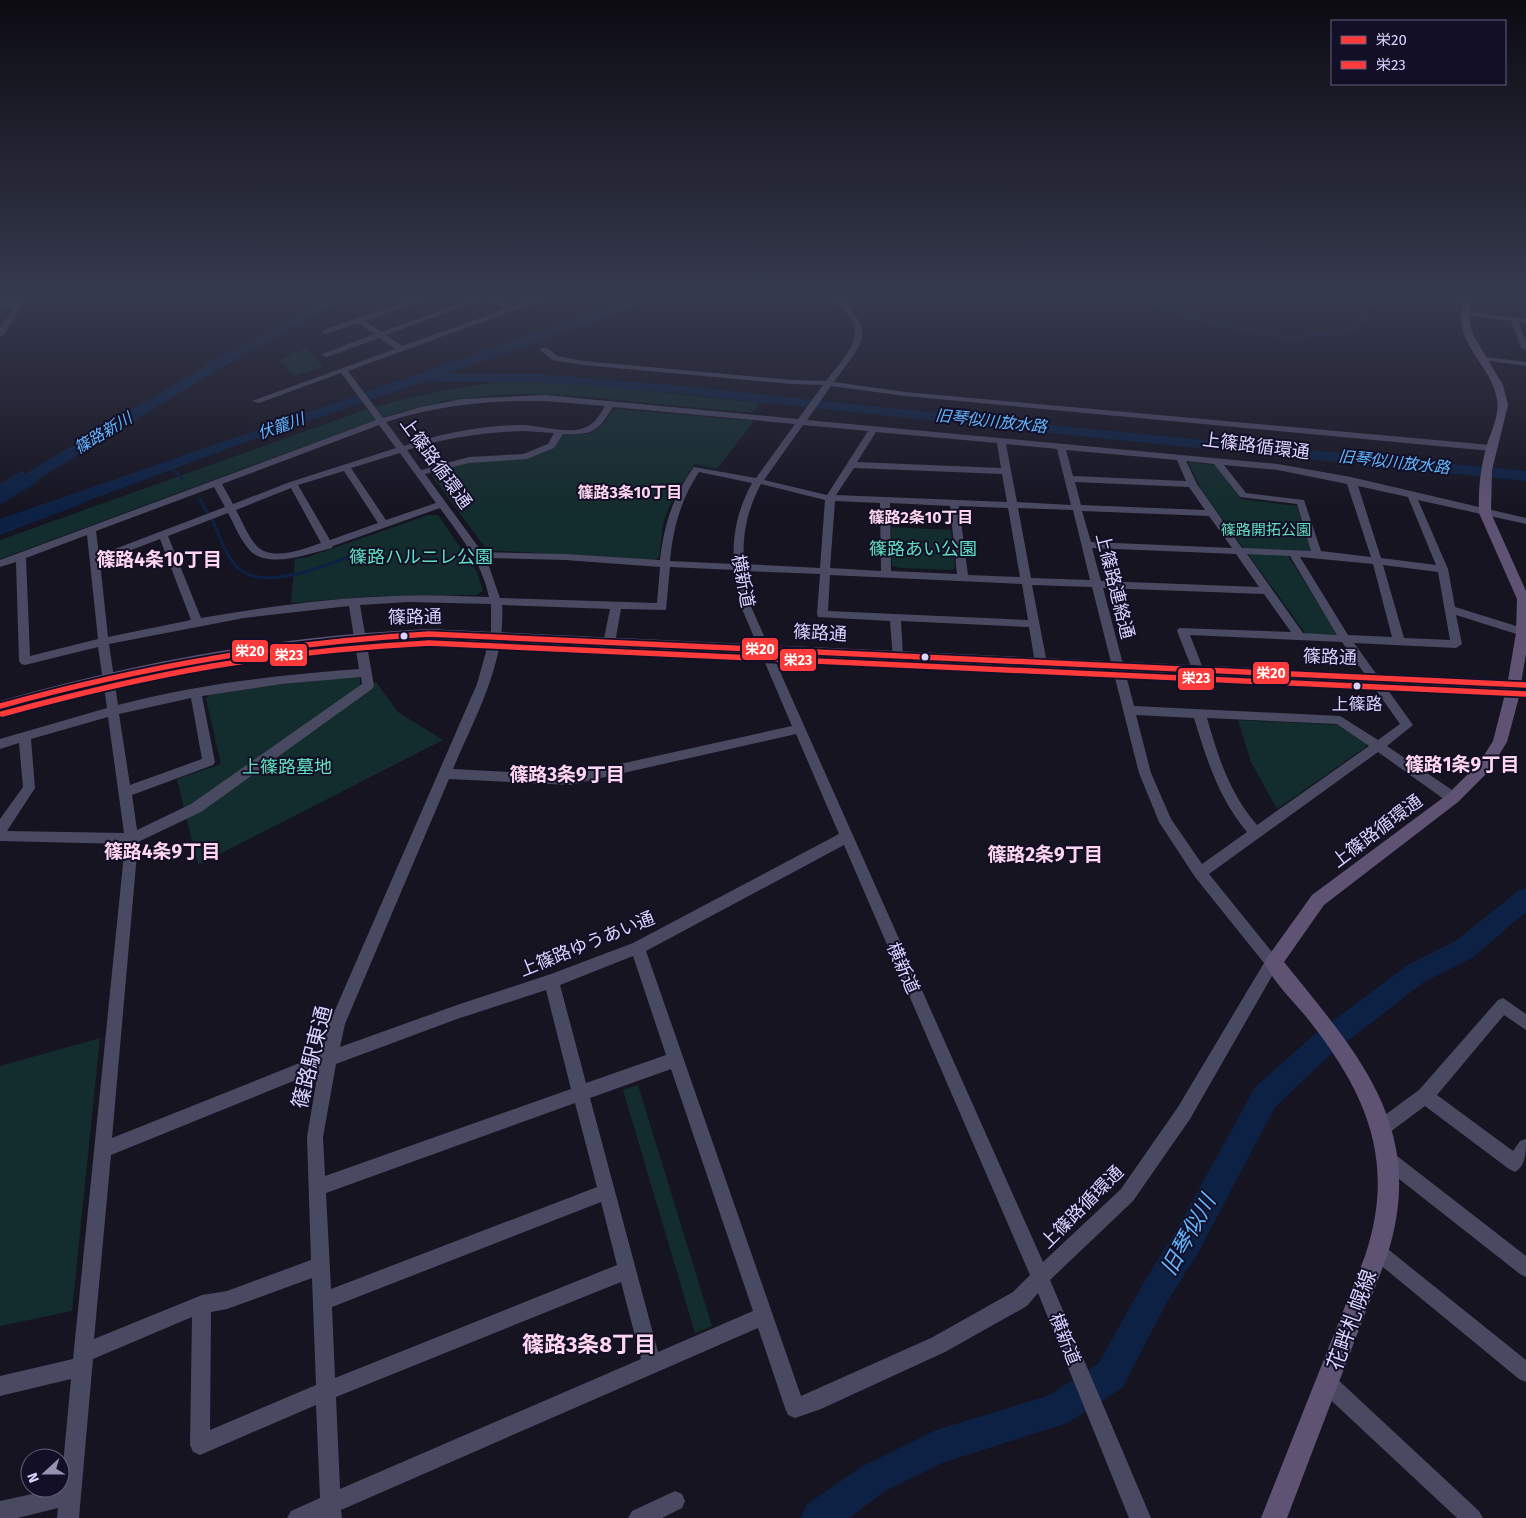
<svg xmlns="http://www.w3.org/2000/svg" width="1526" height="1518" viewBox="0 0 1526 1518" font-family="'Fira Sans','Noto Sans JP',sans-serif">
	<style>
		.green { fill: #132c2d }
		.water { fill: #0d2144 }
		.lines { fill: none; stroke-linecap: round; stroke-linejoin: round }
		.stream-far1 { stroke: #0d2144; stroke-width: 2.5 }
		.stream { stroke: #0d2144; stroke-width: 3 }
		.river { fill: #0d2144; fill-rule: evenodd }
		.minor { fill: #4a4962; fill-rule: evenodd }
		.major { fill: #5e5373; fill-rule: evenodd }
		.bus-1-casing { stroke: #130f26; stroke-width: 9 }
		.bus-2-casing { stroke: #130f26; stroke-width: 9 }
		.bus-1 { stroke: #ff3a3a; stroke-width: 5.5 }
		.bus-2 { stroke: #ff3a3a; stroke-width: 5.5 }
		.bus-dot { fill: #d9d4ff; stroke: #130f26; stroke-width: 2 }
		.labels { text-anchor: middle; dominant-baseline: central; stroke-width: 4; stroke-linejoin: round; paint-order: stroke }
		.far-park-label { font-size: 15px; fill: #5fe0c0; stroke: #130f26 }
		.far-water-label { font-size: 16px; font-style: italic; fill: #62b6ff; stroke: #130f26 }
		.far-neighbourhood-label { font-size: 16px; font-weight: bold; fill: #ffd6f0; stroke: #130f26 }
		.bus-label { font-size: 17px; fill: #d9d4ff; stroke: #130f26 }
		.street-label { font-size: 18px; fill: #d9d4ff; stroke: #130f26 }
		.park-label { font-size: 18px; fill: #5fe0c0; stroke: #130f26 }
		.neighbourhood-label { font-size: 19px; font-weight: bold; fill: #ffd6f0; stroke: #130f26 }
		.near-street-label { font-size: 21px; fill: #d9d4ff; stroke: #130f26 }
		.near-water-label { font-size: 22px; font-style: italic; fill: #62b6ff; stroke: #130f26 }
		.near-neighbourhood-label { font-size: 22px; font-weight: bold; fill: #ffd6f0; stroke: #130f26 }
		.line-badge { stroke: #130f26; stroke-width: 2 }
		.badge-label { font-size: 14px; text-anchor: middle; font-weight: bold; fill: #fff }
	</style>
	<rect width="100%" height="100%" fill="#161421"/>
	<!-- green -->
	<g class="green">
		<polygon points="307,348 323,367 294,376 279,360"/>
		<path d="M 502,382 L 580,384 L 759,403 L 753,413 L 564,395 L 527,394 L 495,395 L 448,400 L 396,413 L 356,427 L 0,559 L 0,540 L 359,412 C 406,397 453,387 502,382 Z"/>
		<path d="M 616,409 L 754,421 L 717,469 L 695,464 C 682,483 668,503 663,525 C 661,535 661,546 659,557 L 654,560 L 487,550 L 432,476 C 437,469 445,469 453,467 C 464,464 476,461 487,460 C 517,458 545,463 564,434 C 590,436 600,433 612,410 Z"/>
		<polygon points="1188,462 1215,465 1241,499 1297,506 1311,551 1285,551 1338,635 1306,634 1203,492"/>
		<polygon points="428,515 438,515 477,572 483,591 476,595 378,596 291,603 295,559 308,557"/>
		<polygon points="891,527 951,530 955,568 952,570 900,568 892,566"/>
		<polygon points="355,676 360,678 360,686 376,682 398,712 443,740 198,865 177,779 221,764 206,699 209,695 267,686"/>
		<polygon points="1238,720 1341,725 1366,742 1366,747 1277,809 1251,762"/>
		<polygon points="100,1038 72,1311 0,1326 0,1066"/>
		<polygon points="638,1085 712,1326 695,1333 623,1090"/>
	</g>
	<!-- water -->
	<g class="water">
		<polygon points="21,471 39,481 0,505 0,484"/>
		<polygon points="81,495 87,502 0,535 0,524"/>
	</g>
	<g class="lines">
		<!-- stream-far1 -->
		<g class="stream-far1">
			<polyline points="1144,298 1164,308 1205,321 1270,335 1290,337 1343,332 1356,327 1371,304 1363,298"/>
			<polyline points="170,466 183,480"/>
		</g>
		<!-- stream -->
		<g class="stream">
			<polyline points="200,499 207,512"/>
			<path d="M 212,519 C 219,534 225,555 237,567 C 264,594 331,563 361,552"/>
		</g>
		<!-- river -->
		<g class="river">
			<polygon points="4,298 16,298 4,316 0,317 0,304"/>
			<polygon points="329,298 343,298 221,368 6,499 0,501 0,489 211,362"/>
			<polygon points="637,298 653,298 651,301 449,373 536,374 672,385 1079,428 1526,471 1526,481 1079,436 672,393 536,382 426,381 238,445 98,497 0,530 0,519"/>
			<polygon points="1526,888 1526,912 1472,958 1424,982 1332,1053 1275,1107 1199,1251 1166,1304 1122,1388 1067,1423 942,1463 885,1491 849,1518 801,1518 806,1505 861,1467 936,1430 1047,1396 1098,1364 1144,1282 1177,1229 1255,1087 1314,1035 1406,966 1454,942 1518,891"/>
		</g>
		<!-- minor -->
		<g class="minor">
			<polygon points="20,298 27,298 3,336 0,336 0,328 14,307 0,308 0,304 17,302"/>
			<path d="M 418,298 L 428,298 L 365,321 L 381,332 L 476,298 L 486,298 L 386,335 L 402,346 L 506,309 L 489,298 L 496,298 L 512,307 L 538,298 L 548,298 L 348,371 L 383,418 L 421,407 L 462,399 L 545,395 L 798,419 L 823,385 L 792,384 L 583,365 L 552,360 L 539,349 L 546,347 L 557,356 L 583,361 L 792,380 L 826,381 C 839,363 866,339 850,317 C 845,309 836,305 830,298 L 838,298 C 880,333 860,345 834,382 L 905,392 L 1491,445 L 1495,448 L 1491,451 L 905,396 L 831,386 L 807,420 L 1278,464 L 1351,477 L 1526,518 L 1526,524 L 1418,500 L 1448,569 L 1455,607 L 1526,629 L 1526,637 L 1456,615 L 1462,644 L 1456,648 L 1354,643 L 1413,725 L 1387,746 L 1458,794 L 1459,798 L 1458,802 L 1453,803 L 1448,802 L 1378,752 L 1209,874 L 1280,962 L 1190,1119 L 1133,1201 L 1050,1280 L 1151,1518 L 1129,1518 L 1038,1293 L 1027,1306 L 945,1352 L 821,1409 L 795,1418 L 788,1415 L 785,1408 L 758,1328 L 341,1510 L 342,1518 L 287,1518 L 291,1511 L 320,1498 L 316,1405 L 200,1455 L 193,1452 L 190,1445 L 192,1317 L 93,1359 L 79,1518 L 57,1518 L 58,1508 L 18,1518 L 0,1518 L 0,1501 L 60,1488 L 61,1486 L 71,1379 L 0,1396 L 0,1376 L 73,1359 L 125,844 L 0,841 L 0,819 L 23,787 L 19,743 L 0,749 L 0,739 L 107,708 L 98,647 L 25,665 L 21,664 L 19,661 L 16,562 L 0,567 L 0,560 L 376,420 L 341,373 L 259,403 L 252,401 L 395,349 L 379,338 L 327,357 L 320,355 L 374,334 L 358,323 L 326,334 L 322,332 L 323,330 ZM 545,401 L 605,406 C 598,418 594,425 581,429 C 566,433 540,426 524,425 C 484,425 442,433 404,446 L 386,422 C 438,405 491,400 545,401 ZM 613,407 L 795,424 L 756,478 L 694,467 C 673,496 664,525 660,560 L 565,554 L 482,552 L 425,474 L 469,463 L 527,459 L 554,448 L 563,434 C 593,435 598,432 613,407 ZM 379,425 L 396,448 L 290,482 L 233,504 L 222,484 ZM 803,425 L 868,431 L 827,495 L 764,480 ZM 524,431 L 554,433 L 548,444 L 523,454 L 469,457 L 421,470 L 407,450 C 445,438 484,432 524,431 ZM 876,432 L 997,443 L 1001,468 L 857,462 ZM 1006,444 L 1057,449 L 1071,505 L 1017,502 ZM 1066,450 L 1177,460 L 1186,481 L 1073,476 ZM 400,453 L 436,503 L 386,520 L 351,468 ZM 1186,461 L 1214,464 L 1240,497 L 1297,504 L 1311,551 L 1242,548 L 1197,484 ZM 1224,465 L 1278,470 L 1347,484 L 1371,557 L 1321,551 L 1304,500 L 1246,493 ZM 854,468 L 1002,474 L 1007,502 L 836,495 ZM 344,471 L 378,523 L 330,540 L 298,485 ZM 699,472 L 752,483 C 738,509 732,534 734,564 L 670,561 C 673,528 681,499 699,472 ZM 1075,482 L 1189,487 L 1205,510 L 1081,505 ZM 761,484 L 825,500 L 820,568 L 744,564 C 742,535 747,510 761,484 ZM 1358,486 L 1408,497 L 1436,565 L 1381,558 ZM 214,487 L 225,507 L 99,555 L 96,531 ZM 291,488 L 321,543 C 303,549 270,563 255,544 C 247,534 242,521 236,510 ZM 835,501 L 880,503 L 881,571 L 830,568 ZM 890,503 L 950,506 L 957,574 L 891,571 ZM 959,506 L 1008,508 L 1020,577 L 968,575 ZM 440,508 C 460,536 482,562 489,597 C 458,596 426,594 394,596 C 329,598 265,607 201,618 L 168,536 L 228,513 C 234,524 239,537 247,547 C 265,572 309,553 332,548 L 333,546 ZM 1018,508 L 1073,510 L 1090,580 L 1031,578 ZM 1082,511 L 1209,516 L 1232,548 L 1091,542 ZM 87,535 L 98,639 L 30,656 L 26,558 ZM 160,539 L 191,620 L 108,637 L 100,562 ZM 1092,548 L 1236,554 L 1259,587 L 1101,581 ZM 1247,554 L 1290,556 L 1337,635 L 1303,633 ZM 1300,557 L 1373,564 L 1392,637 L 1348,635 ZM 486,558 L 565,560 L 660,567 L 657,603 L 500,598 ZM 1383,565 L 1438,572 L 1450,640 L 1404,638 ZM 670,567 L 734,570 L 739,602 L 792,726 L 570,775 L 453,769 C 475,717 506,663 502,605 L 610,609 L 603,643 L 609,647 L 615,643 L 621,609 L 666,610 ZM 745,571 L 820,574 L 817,614 L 818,617 L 890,621 L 893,659 L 897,660 L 903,656 L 901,621 L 1029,627 L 1035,663 L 1041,667 L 1047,663 L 1032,585 L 1092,587 L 1139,773 L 1159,822 L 1195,877 L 1264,963 L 1178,1107 L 1121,1189 L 1043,1262 L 749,602 ZM 830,575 L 1022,584 L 1028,620 L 828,611 ZM 1103,588 L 1264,594 L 1291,632 L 1179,628 L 1177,631 L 1194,674 L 1198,675 L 1204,671 L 1190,635 L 1342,642 L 1400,724 L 1378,740 L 1340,716 L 1134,706 ZM 409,602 L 491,604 L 491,634 L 477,684 L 329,1024 L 322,1054 L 112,1138 L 138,842 L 201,812 L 372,689 L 374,686 L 360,605 ZM 349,606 L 359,669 C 278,675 197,684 118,705 L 109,644 L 244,618 ZM 361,677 L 362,684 L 191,804 L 137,830 L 132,795 L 213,765 L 215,762 L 202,696 L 282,684 ZM 191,698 L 202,759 L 130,785 L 119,714 ZM 1136,715 L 1194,718 C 1206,758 1219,799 1247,832 L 1202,864 L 1171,819 L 1151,773 ZM 108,717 L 124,833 L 7,831 L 35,788 L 31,739 ZM 1207,718 L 1337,724 L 1369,746 L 1257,825 C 1230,794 1218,757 1207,718 ZM 796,734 L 839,834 L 633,943 L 551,974 L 457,1005 L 340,1047 L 345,1024 L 449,779 L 570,785 ZM 844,845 L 1030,1275 L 1013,1292 L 931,1338 L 801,1396 L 646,951 ZM 633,956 L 666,1055 L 586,1083 L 560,985 ZM 546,990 L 571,1089 L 325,1176 L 323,1137 L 336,1064 L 457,1019 ZM 671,1069 L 753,1311 L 658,1352 L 590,1098 ZM 318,1071 L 307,1137 L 311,1260 L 227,1291 L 202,1295 L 94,1339 L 111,1155 ZM 575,1103 L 597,1187 L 331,1289 L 326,1193 ZM 601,1202 L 617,1265 L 335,1378 L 332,1307 ZM 312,1278 L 316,1385 L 210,1430 L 211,1312 L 227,1309 ZM 621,1282 L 641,1359 L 340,1489 L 336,1397 Z"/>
			<polygon points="1461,311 1526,319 1526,323 1519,322 1526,341 1526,350 1521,348 1511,321 1464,315 1461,315"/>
			<polygon points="1479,356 1526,362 1526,366 1482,360 1478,358"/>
			<polygon points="1514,681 1526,681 1526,689 1510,688 1508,685"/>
			<path d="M 1503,998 L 1526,1014 L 1526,1030 L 1504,1015 L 1437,1095 L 1513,1151 L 1520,1141 L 1526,1139 C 1526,1152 1526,1166 1515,1172 L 1509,1169 L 1425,1106 L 1386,1135 L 1380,1137 L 1374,1135 L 1372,1129 L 1374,1123 L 1419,1090 L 1498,1000 Z"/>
			<polygon points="1386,1149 1392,1152 1526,1256 1526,1277 1520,1274 1380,1164 1377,1158 1380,1152"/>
			<polygon points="1378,1243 1384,1246 1526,1360 1526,1382 1519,1379 1372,1258 1369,1252 1372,1246"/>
			<polygon points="1328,1374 1335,1377 1479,1511 1483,1518 1457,1518 1321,1391 1318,1384 1321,1377"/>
			<polygon points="675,1491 682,1494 685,1501 682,1508 662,1518 628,1518 632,1511"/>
		</g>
		<!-- major -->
		<path class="major" d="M 1462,298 L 1470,298 L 1469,315 L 1471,329 L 1476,340 L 1503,385 L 1508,405 L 1492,470 L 1491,513 L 1526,591 L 1526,654 L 1518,701 L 1507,742 L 1489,771 L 1458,802 L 1324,905 L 1284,962 C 1358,1054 1428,1128 1387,1256 L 1287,1518 L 1261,1518 L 1365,1256 C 1396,1164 1368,1096 1311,1023 C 1296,1003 1274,984 1264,962 L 1312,895 L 1448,794 L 1479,763 L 1493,741 L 1506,690 L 429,639 C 278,645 145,669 0,711 L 0,701 C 144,660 280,636 429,629 L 1508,680 L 1516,633 L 1517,599 L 1479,513 C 1478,492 1480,472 1485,452 C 1488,436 1500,418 1497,400 C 1493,372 1469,355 1462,328 C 1460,318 1461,308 1462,298 Z"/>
		<defs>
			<path id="bus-1" d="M 0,706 C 145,666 279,643 429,634 L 1526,685"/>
			<path id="bus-2" d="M 2,714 C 72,695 142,678 213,666 C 285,654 357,647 429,643 L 1526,694"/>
		</defs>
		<!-- bus-1 casing -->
		<use href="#bus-1" class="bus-1-casing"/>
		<!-- bus-2 casing -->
		<use href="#bus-2" class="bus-2-casing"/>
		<!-- bus-1 -->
		<use href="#bus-1" class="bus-1"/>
		<!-- bus-2 -->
		<use href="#bus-2" class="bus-2"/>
	</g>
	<!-- sky -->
	<linearGradient id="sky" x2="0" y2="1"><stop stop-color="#0c0b12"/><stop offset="0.58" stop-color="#363a4e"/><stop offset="1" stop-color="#363a4e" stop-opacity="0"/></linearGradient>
	<rect width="1526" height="510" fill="url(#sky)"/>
	<!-- markers -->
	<g class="bus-dot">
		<circle cx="404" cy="636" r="4.5"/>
		<circle cx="925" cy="657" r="4.5"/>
		<circle cx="1357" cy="686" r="4.5"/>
	</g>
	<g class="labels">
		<!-- far-park labels -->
		<g class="far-park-label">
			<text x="1266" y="530">篠路開拓公園</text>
		</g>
		<!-- far-water labels -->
		<g class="far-water-label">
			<text transform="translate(991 421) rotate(6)">旧琴似川放水路</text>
			<text transform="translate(281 426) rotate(-19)">伏籠川</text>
			<text transform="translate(103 433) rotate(-31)">篠路新川</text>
			<text transform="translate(1394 462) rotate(6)">旧琴似川放水路</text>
		</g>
		<!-- far-neighbourhood labels -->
		<g class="far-neighbourhood-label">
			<text x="630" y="492">篠路3条10丁目</text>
			<text x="921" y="517">篠路2条10丁目</text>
		</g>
		<!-- bus labels -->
		<g class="bus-label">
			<text x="1357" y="704">上篠路</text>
		</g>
		<!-- street labels -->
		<g class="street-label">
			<text transform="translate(1256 446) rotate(7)">上篠路循環通</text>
			<text transform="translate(436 463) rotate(54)">上篠路循環通</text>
			<text transform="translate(743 581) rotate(79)">横新道</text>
			<text transform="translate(1115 586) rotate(76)">上篠路連絡通</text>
			<text transform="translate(415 617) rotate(-1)">篠路通</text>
			<text transform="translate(820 633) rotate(3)">篠路通</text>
			<text transform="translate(1330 657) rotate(2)">篠路通</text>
			<text transform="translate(1377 831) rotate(-37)">上篠路循環通</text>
			<text transform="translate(587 944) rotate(-22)">上篠路ゆうあい通</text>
			<text transform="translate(903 968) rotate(66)">横新道</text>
			<text transform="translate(1082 1207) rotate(-45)">上篠路循環通</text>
			<text transform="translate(1065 1339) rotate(68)">横新道</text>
		</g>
		<!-- park labels -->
		<g class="park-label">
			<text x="923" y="549">篠路あい公園</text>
			<text x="421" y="557">篠路ハルニレ公園</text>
			<text x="287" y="767">上篠路墓地</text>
		</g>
		<!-- neighbourhood labels -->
		<g class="neighbourhood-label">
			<text x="159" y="559">篠路4条10丁目</text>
			<text x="1462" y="764">篠路1条9丁目</text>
			<text x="567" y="774">篠路3条9丁目</text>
			<text x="162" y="851">篠路4条9丁目</text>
			<text x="1045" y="854">篠路2条9丁目</text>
		</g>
		<!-- near-street labels -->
		<g class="near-street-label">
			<text transform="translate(312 1057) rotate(-76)">篠路駅東通</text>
			<text transform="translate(1352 1320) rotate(-70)">花畔札幌線</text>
		</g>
		<!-- near-water labels -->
		<g class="near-water-label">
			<text transform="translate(1188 1235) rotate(-61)">旧琴似川</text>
		</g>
		<!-- near-neighbourhood labels -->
		<g class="near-neighbourhood-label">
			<text x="589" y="1344">篠路3条8丁目</text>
		</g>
	</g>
	<g class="line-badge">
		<rect x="741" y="637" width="38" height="24" rx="5" fill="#ff3a3a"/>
		<rect x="231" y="639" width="38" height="24" rx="5" fill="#ff3a3a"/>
		<rect x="269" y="643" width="39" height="24" rx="5" fill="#ff3a3a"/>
		<rect x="779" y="648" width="38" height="24" rx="5" fill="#ff3a3a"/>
		<rect x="1252" y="661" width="38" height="24" rx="5" fill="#ff3a3a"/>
		<rect x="1177" y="667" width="38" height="24" rx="5" fill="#ff3a3a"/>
	</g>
	<g class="badge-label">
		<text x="760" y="654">栄20</text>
		<text x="250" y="656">栄20</text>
		<text x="289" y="660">栄23</text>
		<text x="798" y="665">栄23</text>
		<text x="1271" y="678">栄20</text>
		<text x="1196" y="683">栄23</text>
	</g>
	<!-- legend -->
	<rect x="1331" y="20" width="175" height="65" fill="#130f26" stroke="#625e7d"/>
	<rect x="1341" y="36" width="25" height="8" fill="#ff3a3a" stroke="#625e7d"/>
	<text x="1376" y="45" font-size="15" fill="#d9d4ff">栄20</text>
	<rect x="1341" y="61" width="25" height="8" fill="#ff3a3a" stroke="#625e7d"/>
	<text x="1376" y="70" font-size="15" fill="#d9d4ff">栄23</text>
	<!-- north arrow -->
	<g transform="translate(45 1473) rotate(249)"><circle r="24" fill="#130f26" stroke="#625e7d"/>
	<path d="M0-4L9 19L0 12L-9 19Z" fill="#9591b1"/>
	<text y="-8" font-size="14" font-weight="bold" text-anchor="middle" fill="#d9d4ff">N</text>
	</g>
</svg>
